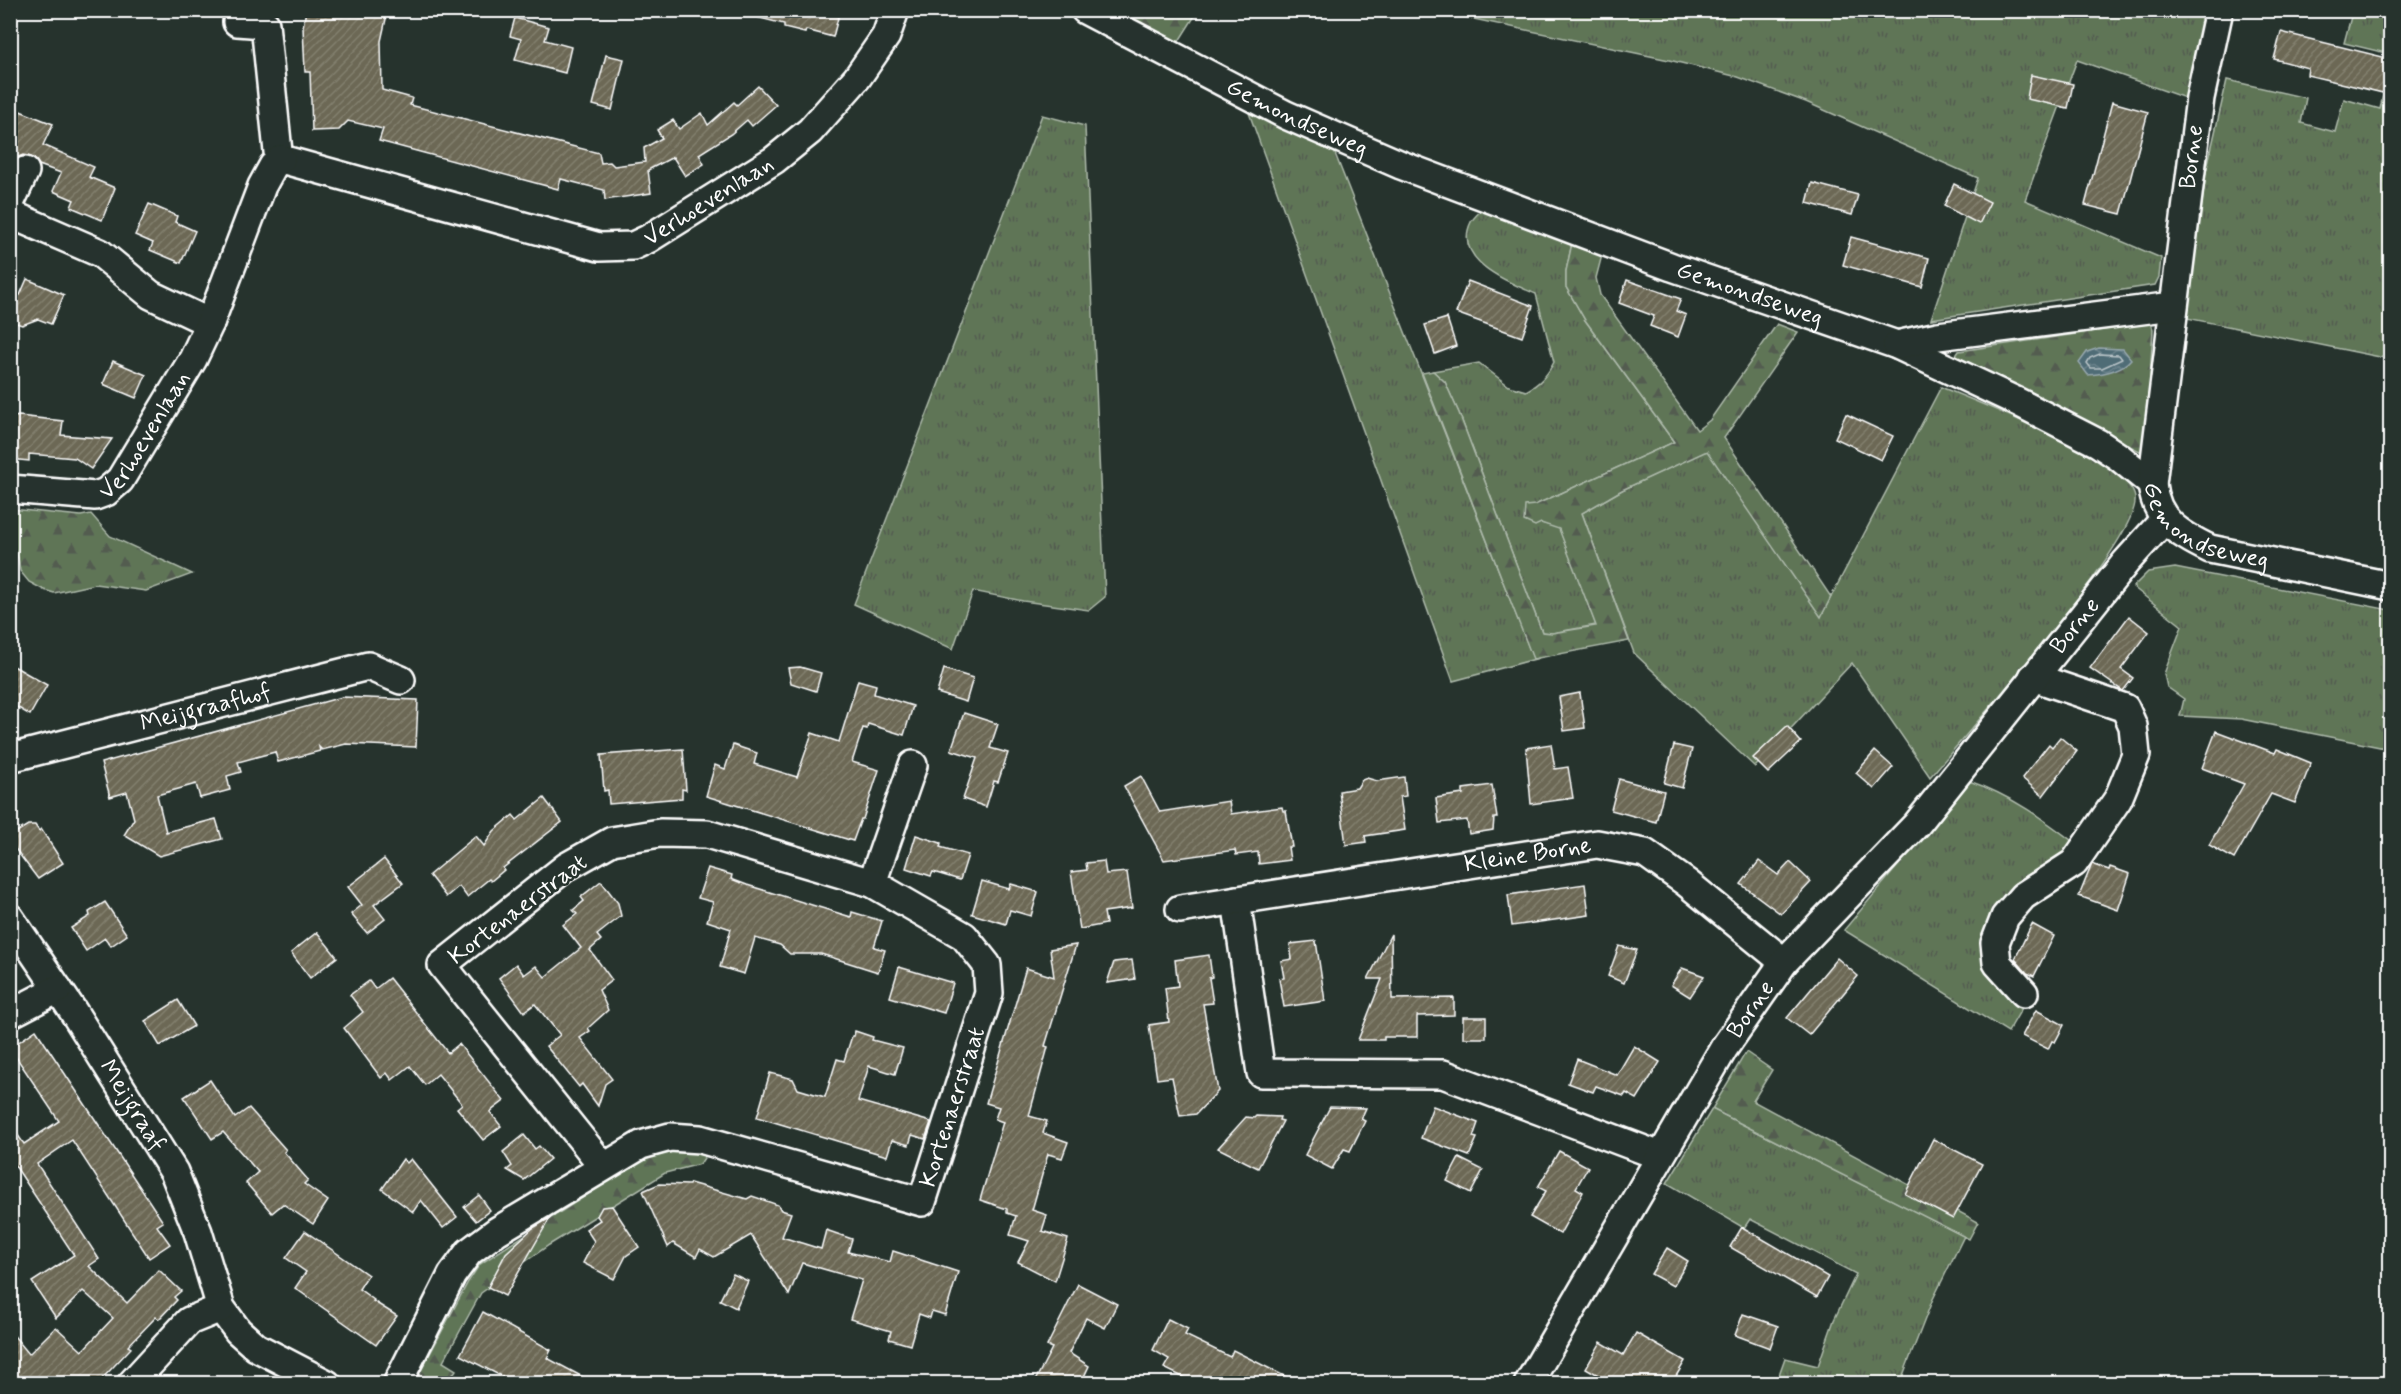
<svg xmlns="http://www.w3.org/2000/svg" width="2401" height="1394" viewBox="0 0 2401 1394" font-family="Mynerve,sans-serif">
	<style>
		.grass { fill: url(#grass-tufts); stroke: #aebaab; stroke-width: 1.5 }
		.forest { fill: url(#forest-firs); stroke: #aebaab; stroke-width: 1.5 }
		.water { fill: url(#water-waves); stroke: #96a7ad; stroke-width: 1.5 }
		.lines { fill: none; stroke-linecap: round; stroke-linejoin: round }
		.shore { stroke: #b9c4c8; stroke-width: 1.5 }
		.building { fill: url(#building-hatch); stroke: #fff; stroke-width: 1.5 }
		.street-casing { stroke: #fff; stroke-width: 32 }
		.street { stroke: #26332d; stroke-width: 27 }
		.labels { text-anchor: middle; dominant-baseline: central; stroke-width: 5; stroke-linejoin: round; paint-order: stroke }
		.street-label { font-size: 24px; fill: #fff; stroke: #26332d }
	</style>
	<defs>
		<pattern id="grass-tufts" width="24" height="20" patternUnits="userSpaceOnUse" patternTransform="scale(1.5)"><rect width="24" height="20" fill="#5e7457"/><path d="M3 7l-1-3M5 7V3M7 7l1-3M15 17l-1-3M17 17v-4M19 17l1-3" fill="none" stroke="#535c50"/></pattern>
		<pattern id="forest-firs" width="22" height="20" patternUnits="userSpaceOnUse" patternTransform="scale(1.5)"><rect width="22" height="20" fill="#5e7457"/><path d="M5 1l3.5 6h-7zM16 11l3.5 6h-7z" fill="#535c50"/></pattern>
		<pattern id="water-waves" width="16" height="10" patternUnits="userSpaceOnUse" patternTransform="scale(1.5)"><rect width="16" height="10" fill="#506c76"/><path d="M0 5q4-4 8 0t8 0" fill="none" stroke="#6a828b"/></pattern>
		<pattern id="building-hatch" width="6" height="6" patternUnits="userSpaceOnUse" patternTransform="scale(1.5)"><rect width="6" height="6" fill="#6c6855"/><path d="M-1 1l2-2M0 6l6-6M5 7l2-2" fill="none" stroke="#827f6e"/></pattern>
	</defs>
	<rect width="100%" height="100%" fill="#26332d"/>
	<filter id="ink" filterUnits="userSpaceOnUse"><feTurbulence type="fractalNoise" baseFrequency=".0167" numOctaves="2"/><feDisplacementMap in="SourceGraphic" scale="12" xChannelSelector="R" yChannelSelector="G"/><feConvolveMatrix kernelMatrix="1 2 1 2 8 2 1 2 1" color-interpolation-filters="sRGB"/></filter>
	<g filter="url(#ink)">
		<!-- grass -->
		<g class="grass">
			<polygon points="1436,11 2209,11 2188,99 2077,60 2025,200 2161,258 2159,277 2155,285 1931,319 1978,178 1806,102 1738,77 1669,60"/>
			<polygon points="2344,11 2390,11 2390,54 2344,43 2352,13"/>
			<polygon points="2390,63 2390,359 2187,318 2206,172 2227,80 2306,98 2301,123 2335,132 2344,99 2380,109"/>
			<polygon points="1248,110 1334,151 1533,658 1539,658 1453,681"/>
			<polygon points="1042,115 1085,126 1105,597 1089,610 1023,601 973,591 953,649 854,604"/>
			<path d="M 1483,208 L 1572,243 L 1566,271 L 1566,287 L 1585,320 L 1674,442 L 1535,505 L 1541,523 L 1559,528 L 1596,625 L 1552,633 L 1542,632 L 1459,413 L 1445,382 L 1433,371 L 1479,363 L 1509,386 L 1526,391 C 1539,384 1547,376 1554,362 L 1536,294 C 1510,283 1452,261 1471,222 C 1474,217 1480,212 1483,208 Z"/>
			<path d="M 1941,387 C 1976,402 2130,460 2135,498 C 2141,538 1963,738 1930,777 L 1852,663 L 1755,767 L 1634,653 L 1582,513 L 1622,490 L 1700,453 L 1708,451 L 1821,616 Z"/>
			<polygon points="2175,568 2390,610 2390,749 2241,719 2180,716 2184,699 2167,687 2164,674 2182,626 2133,587 2148,572"/>
			<path d="M 1969,781 C 2011,795 2045,820 2080,847 L 1994,915 L 2014,1001 L 2023,1006 L 2008,1032 L 1844,930 Z"/>
			<polygon points="1712,1109 1964,1236 1932,1301 1900,1383 1776,1383 1785,1358 1818,1366 1834,1320 1856,1274 1750,1219 1744,1228 1667,1183"/>
		</g>
		<!-- forest -->
		<g class="forest">
			<polygon points="1102,11 1198,11 1174,49"/>
			<polygon points="1572,243 1602,255 1596,278 1600,295 1697,430 1710,420 1777,324 1798,332 1724,438 1831,597 1821,617 1707,451 1622,490 1582,513 1629,641 1533,659 1422,373 1433,371 1445,382 1459,413 1542,632 1552,633 1596,626 1559,529 1541,523 1535,526 1524,521 1525,506 1535,505 1674,442 1585,320 1566,287 1566,271"/>
			<polygon points="2151,323 2153,329 2147,428 2148,455 1960,363 1955,357 1959,351"/>
			<polygon points="11,509 81,516 91,514 110,536 192,574 146,591 95,584 54,593 44,590 29,582 20,571 18,558 11,539"/>
			<polygon points="1746,1052 1772,1070 1753,1101 1978,1222 1969,1239 1712,1109"/>
			<polygon points="670,1144 706,1155 700,1164 665,1173 549,1245 481,1293 443,1362 456,1370 447,1383 414,1384 468,1282 480,1264 658,1149"/>
		</g>
		<!-- water -->
		<path class="water" d="M 2099,348 L 2123,349 L 2131,359 C 2121,371 2103,374 2088,375 L 2079,363 L 2087,352 Z"/>
		<g class="lines">
			<!-- shore -->
			<polygon class="shore" points="2100,354 2119,355 2122,359 2102,368 2091,368 2087,363 2090,358"/>
		</g>
		<!-- building -->
		<g class="building">
			<polygon points="306,10 388,10 381,41 382,90 412,98 410,105 599,153 601,163 610,162 614,166 645,162 644,148 662,138 657,130 673,120 679,129 702,113 708,125 734,102 737,105 758,86 776,105 752,126 747,120 731,134 699,154 704,164 685,176 673,157 648,170 651,193 605,200 604,190 561,179 558,189 379,141 383,129 348,121 339,130 312,131 310,72 305,72 303,27"/>
			<polygon points="757,10 840,10 833,37 806,30 805,33 784,28 784,24 756,17"/>
			<polygon points="515,18 549,27 545,40 571,47 565,73 515,60 521,39 510,36"/>
			<polygon points="2281,32 2391,59 2383,93 2307,75 2308,68 2274,59"/>
			<polygon points="606,55 624,59 612,110 593,105"/>
			<polygon points="2031,75 2073,84 2068,108 2027,99"/>
			<polygon points="2112,102 2148,112 2121,214 2085,205"/>
			<polygon points="10,107 53,124 43,145 94,167 89,177 115,188 102,220 71,207 74,200 53,191 61,173 39,165 31,157 23,155 16,158 10,153"/>
			<polygon points="1812,183 1858,195 1852,215 1807,203"/>
			<polygon points="1954,184 1990,202 1979,224 1944,206"/>
			<polygon points="149,204 177,216 175,222 195,231 181,263 150,250 153,243 135,235"/>
			<polygon points="1851,237 1929,258 1922,287 1843,265"/>
			<polygon points="27,279 64,295 51,324 38,319 22,325 10,321 10,291 20,295"/>
			<polygon points="1627,280 1681,299 1676,311 1686,315 1678,337 1650,326 1654,316 1619,303"/>
			<polygon points="1468,281 1533,306 1522,337 1456,313"/>
			<polygon points="1447,318 1456,346 1435,354 1425,325"/>
			<polygon points="113,361 146,375 136,398 103,384"/>
			<polygon points="1846,414 1893,436 1881,460 1835,438"/>
			<polygon points="19,416 63,421 61,435 112,439 91,469 75,458 29,454 29,461 10,459 10,418"/>
			<polygon points="2129,616 2149,632 2121,669 2133,678 2123,691 2090,668"/>
			<polygon points="10,664 47,685 30,715 10,703"/>
			<polygon points="800,667 821,673 816,691 791,683 788,668"/>
			<polygon points="944,669 973,678 966,702 937,693"/>
			<polygon points="858,680 876,685 874,694 913,706 904,735 868,724 867,729 863,728 852,762 879,770 863,819 861,819 853,841 706,796 715,765 725,769 733,745 757,753 754,764 797,777 812,733 839,742"/>
			<polygon points="1580,693 1585,728 1564,731 1559,697"/>
			<polygon points="342,697 418,700 416,747 346,744 322,750 319,747 320,751 278,762 275,752 238,762 241,772 227,776 230,790 200,798 196,784 157,795 166,832 216,819 222,839 159,856 124,835 134,819 127,792 110,797 101,763"/>
			<polygon points="964,713 998,724 990,748 1008,753 998,782 994,781 986,807 963,799 977,758 951,750"/>
			<polygon points="1787,726 1801,742 1768,773 1753,758"/>
			<polygon points="2216,731 2275,753 2277,749 2311,763 2295,803 2271,794 2234,859 2209,845 2244,784 2202,768"/>
			<polygon points="2060,737 2077,751 2043,796 2022,778 2049,744 2052,747"/>
			<polygon points="1551,744 1555,769 1568,767 1573,798 1531,804 1526,748"/>
			<polygon points="1674,745 1692,749 1682,788 1664,783"/>
			<polygon points="683,749 686,790 682,789 682,798 609,804 608,790 604,791 601,755"/>
			<polygon points="1875,751 1893,767 1874,789 1856,773"/>
			<polygon points="1141,776 1160,812 1229,801 1231,814 1282,807 1283,811 1286,811 1292,847 1288,847 1290,860 1259,864 1258,852 1236,855 1235,850 1164,860 1124,786"/>
			<polygon points="1404,777 1406,796 1400,797 1405,830 1365,836 1366,842 1346,845 1339,791 1357,788 1362,780 1367,778 1377,781"/>
			<polygon points="1619,779 1664,791 1656,822 1611,810"/>
			<polygon points="1492,785 1497,818 1494,818 1493,830 1469,834 1467,820 1439,823 1436,798 1463,794 1463,789"/>
			<polygon points="544,798 562,822 503,868 504,870 491,881 489,879 467,897 459,886 446,897 429,875 476,836 484,846 494,831 513,815 517,820"/>
			<polygon points="28,825 35,825 39,831 41,829 63,863 38,879 10,842 10,836"/>
			<polygon points="916,835 941,843 940,847 968,855 960,880 933,872 931,876 906,868"/>
			<polygon points="384,859 403,883 374,905 385,919 367,933 351,914 362,905 348,887"/>
			<polygon points="1104,861 1106,874 1127,872 1132,908 1104,912 1106,924 1080,929 1071,872 1087,870 1086,863"/>
			<polygon points="1759,861 1778,875 1790,862 1811,882 1781,914 1741,884"/>
			<polygon points="2092,864 2109,870 2110,867 2130,874 2118,910 2079,896"/>
			<polygon points="708,868 732,875 731,879 747,885 851,917 852,912 882,921 874,947 885,950 878,972 821,954 790,954 780,945 755,938 744,974 720,967 731,929 707,921 713,902 698,898"/>
			<polygon points="601,881 618,903 621,916 597,935 601,940 590,950 612,980 599,990 608,1010 588,1028 590,1031 580,1038 612,1079 605,1084 598,1106 582,1084 579,1087 546,1046 560,1035 535,1004 524,1012 499,978 516,964 524,975 536,966 545,977 581,948 563,925 577,914 573,910 584,901 581,897"/>
			<polygon points="982,881 1009,889 1011,884 1038,892 1031,916 1010,910 1006,924 972,914"/>
			<polygon points="1585,884 1589,915 1512,926 1508,895"/>
			<polygon points="105,902 127,935 111,946 105,938 86,951 71,928 90,916 89,912"/>
			<polygon points="2032,924 2054,936 2034,976 2027,973 2015,959"/>
			<polygon points="317,932 337,957 310,978 291,953"/>
			<polygon points="1391,934 1392,999 1454,998 1454,1015 1417,1016 1417,1037 1384,1037 1384,1040 1358,1040 1382,979 1368,979"/>
			<polygon points="1316,941 1325,1001 1284,1007 1279,979 1284,978 1281,961 1292,959 1290,944"/>
			<polygon points="1076,945 1045,1046 1048,1047 1029,1116 1047,1121 1043,1133 1068,1142 1062,1158 1048,1154 1032,1210 1047,1215 1042,1231 1068,1239 1055,1281 1018,1262 1029,1241 1010,1235 1016,1216 1007,1213 1007,1209 980,1200 1003,1122 995,1119 999,1107 986,1103 1026,968 1054,977 1050,949"/>
			<polygon points="1619,946 1637,950 1624,983 1608,976"/>
			<polygon points="1209,955 1212,977 1209,978 1213,1003 1203,1004 1218,1091 1196,1114 1180,1116 1172,1077 1157,1079 1149,1025 1169,1022 1165,988 1178,986 1175,960"/>
			<polygon points="1837,958 1858,976 1809,1035 1787,1018"/>
			<polygon points="1132,960 1135,979 1107,983 1114,962"/>
			<polygon points="899,967 953,983 944,1013 890,997"/>
			<polygon points="1682,968 1704,976 1690,997 1671,985"/>
			<polygon points="389,978 448,1053 459,1044 504,1101 490,1112 501,1126 483,1140 457,1108 462,1104 438,1074 425,1085 410,1066 392,1080 387,1073 381,1078 344,1028 363,1012 350,995 369,981 375,989"/>
			<polygon points="178,1000 194,1026 160,1046 145,1021"/>
			<polygon points="2036,1010 2064,1025 2055,1042 2052,1041 2048,1049 2022,1036"/>
			<rect x="1463" y="1017" width="23" height="21"/>
			<polygon points="36,1030 163,1222 157,1226 170,1244 149,1258 72,1140 37,1164 99,1259 89,1266 127,1303 159,1270 181,1291 174,1297 177,1300 159,1319 156,1317 128,1346 131,1348 98,1383 10,1383 10,1331 29,1354 56,1327 82,1351 113,1318 83,1291 56,1318 32,1282 74,1255 10,1158 10,1124 24,1144 59,1121 10,1048"/>
			<polygon points="855,1031 873,1037 872,1040 903,1048 895,1074 869,1066 858,1101 931,1122 925,1139 912,1135 909,1145 892,1140 887,1156 757,1117 770,1073 793,1079 798,1089 825,1097 837,1059 844,1061 852,1036 854,1036"/>
			<polygon points="1634,1046 1660,1062 1637,1099 1626,1093 1624,1096 1596,1086 1593,1092 1568,1083 1577,1059 1617,1075"/>
			<polygon points="210,1080 235,1118 249,1108 286,1150 284,1152 308,1180 304,1184 328,1201 313,1224 283,1204 272,1213 246,1183 258,1172 223,1132 212,1139 184,1097"/>
			<polygon points="1433,1106 1478,1123 1473,1137 1477,1138 1469,1156 1421,1138"/>
			<polygon points="1330,1107 1366,1108 1361,1119 1365,1121 1350,1151 1344,1149 1332,1169 1305,1155"/>
			<polygon points="1256,1116 1280,1117 1279,1120 1283,1121 1258,1168 1218,1148 1246,1117 1254,1118"/>
			<polygon points="524,1135 535,1149 539,1146 550,1159 524,1180 507,1170 512,1166 503,1152"/>
			<polygon points="1933,1139 1982,1164 1953,1219 1905,1194"/>
			<polygon points="1559,1151 1588,1167 1576,1188 1583,1192 1560,1234 1530,1217 1546,1191 1538,1187"/>
			<polygon points="1459,1158 1483,1170 1471,1193 1447,1181"/>
			<polygon points="403,1159 407,1163 411,1159 457,1217 443,1228 421,1200 413,1212 382,1189"/>
			<polygon points="690,1183 747,1199 752,1196 778,1205 781,1210 791,1213 782,1237 821,1249 826,1230 852,1239 848,1252 890,1262 893,1251 958,1272 945,1315 932,1311 930,1318 919,1314 910,1345 889,1339 891,1331 850,1319 862,1280 802,1263 789,1295 751,1235 714,1257 700,1249 696,1257 673,1243 668,1247 643,1191 659,1184 689,1185"/>
			<polygon points="479,1195 490,1210 476,1221 464,1207"/>
			<polygon points="612,1206 639,1247 626,1256 614,1279 583,1263 594,1241 586,1229 600,1220 597,1216 602,1207"/>
			<polygon points="550,1218 505,1296 488,1287 506,1253 533,1228"/>
			<polygon points="1742,1227 1828,1277 1817,1297 1730,1247"/>
			<polygon points="305,1231 368,1275 359,1289 374,1300 373,1301 397,1316 376,1345 295,1288 306,1272 286,1258"/>
			<polygon points="1667,1248 1688,1261 1673,1286 1651,1274"/>
			<polygon points="733,1274 748,1281 736,1308 720,1300"/>
			<polygon points="1078,1284 1117,1304 1105,1328 1086,1318 1069,1353 1089,1366 1081,1383 1034,1383 1052,1348 1047,1346"/>
			<polygon points="483,1312 551,1350 547,1358 594,1383 499,1383 503,1377 460,1355"/>
			<polygon points="1743,1314 1778,1326 1770,1348 1735,1335"/>
			<polygon points="1168,1319 1188,1329 1185,1335 1230,1357 1233,1350 1298,1383 1195,1383 1164,1368 1169,1359 1153,1350"/>
			<polygon points="1636,1333 1685,1361 1672,1383 1612,1383 1586,1368 1601,1342 1623,1355"/>
		</g>
		<g class="lines">
			<defs>
				<g id="street">
					<path id="s1" d="M 1085,10 L 1286,115 L 1401,165 L 1672,267 L 1897,345 L 2018,402 L 2098,443 L 2119,457 L 2152,484"/>
					<path id="s2" d="M 2219,10 L 2200,98 L 2152,484 C 2156,521 2179,534 2210,549 L 2390,586"/>
					<polyline points="237,22 265,24 278,152 281,159"/>
					<path id="s3" d="M 281,159 L 599,247 L 633,246 L 648,239 L 774,160 L 810,131 L 857,78 L 886,36 L 895,10"/>
					<polyline points="10,203 25,171"/>
					<polyline points="10,214 100,253 151,295 210,323"/>
					<polyline points="1897,345 1938,336 2173,306"/>
					<path id="s4" d="M 10,489 L 95,496 L 106,492 L 120,480 L 193,359 L 210,323 L 262,186 L 273,166 L 281,159"/>
					<path id="s5" d="M 10,758 L 368,666 L 401,680"/>
					<polyline points="872,883 913,765"/>
					<polyline points="1236,900 1261,1073 1443,1074 1660,1156"/>
					<path id="s6" d="M 1180,909 L 1597,844 L 1645,853 L 1687,883 L 1784,962"/>
					<path id="s7" d="M 10,918 L 73,1011 L 174,1172 L 198,1232 L 221,1308 L 238,1331 L 256,1347 L 327,1384"/>
					<polyline points="2024,993 1997,963 1995,943 2005,917 2023,896 2074,863 2118,799 2136,755 2133,726 2125,708 2033,677"/>
					<polyline points="10,1014 58,989"/>
					<polyline points="131,1384 189,1321 221,1308"/>
					<path id="s8" d="M 397,1384 L 452,1275 L 469,1252 L 497,1231 L 641,1145 L 670,1137 L 700,1139 L 922,1202 L 989,993 L 987,965 L 964,936 L 872,883 L 707,834 L 660,833 L 612,841 L 566,867 L 442,965 L 603,1166"/>
					<path id="s9" d="M 1528,1384 L 1724,1048 L 1784,962 L 1917,824 L 2126,562 L 2164,520"/>
				</g>
			</defs>
			<!-- street casing -->
			<use href="#street" class="street-casing"/>
			<!-- street -->
			<use href="#street" class="street"/>
		</g>
	</g>
	<g class="labels">
		<!-- street labels -->
		<g class="street-label">
			<text stroke="none"><textPath href="#s1" startOffset="238">Gemondseweg</textPath></text>
			<text transform="translate(2192 157) rotate(-83)">Borne</text>
			<text stroke="none"><textPath href="#s3" startOffset="452">Verhoevenlaan</textPath></text>
			<text stroke="none"><textPath href="#s1" startOffset="724">Gemondseweg</textPath></text>
			<text stroke="none"><textPath href="#s4" startOffset="166">Verhoevenlaan</textPath></text>
			<text stroke="none"><textPath href="#s2" startOffset="554">Gemondseweg</textPath></text>
			<text stroke="none"><textPath href="#s9" startOffset="939">Borne</textPath></text>
			<text stroke="none"><textPath href="#s5" startOffset="202">Meijgraafhof</textPath></text>
			<text stroke="none"><textPath href="#s6" startOffset="352">Kleine Borne</textPath></text>
			<text transform="translate(518 910) rotate(-37)">Kortenaerstraat</text>
			<text stroke="none"><textPath href="#s9" startOffset="436">Borne</textPath></text>
			<text stroke="none"><textPath href="#s7" startOffset="224">Meijgraaf</textPath></text>
			<text stroke="none"><textPath href="#s8" startOffset="744">Kortenaerstraat</textPath></text>
		</g>
	</g>
	<!-- margin -->
	<rect width="2401" height="1394" fill="none" stroke="#26332d" stroke-width="36"/>
	<rect x="18" y="18" width="2365" height="1358" fill="none" stroke="#fff" stroke-width="2" filter="url(#ink)"/>
</svg>
